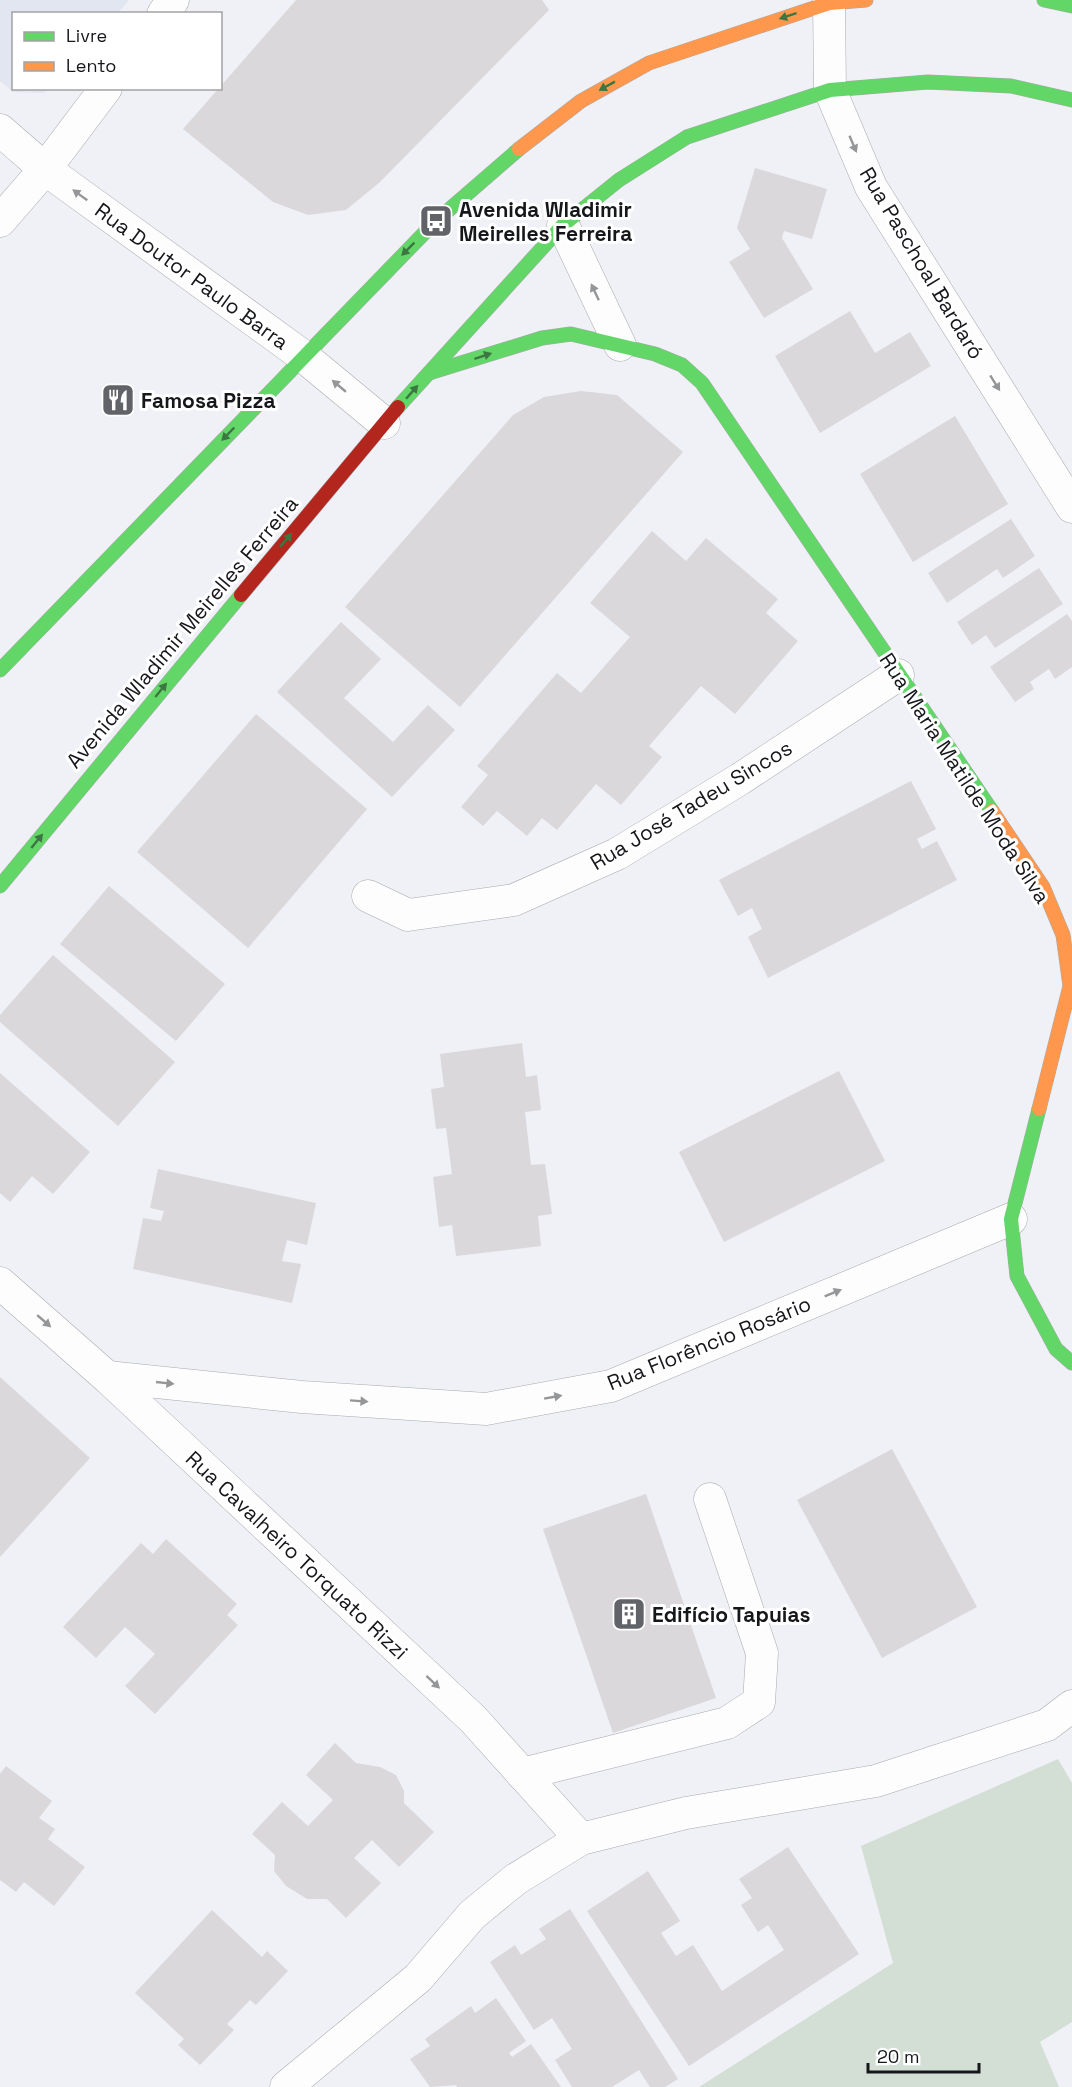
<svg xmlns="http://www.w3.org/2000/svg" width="1072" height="2087" viewBox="0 0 1072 2087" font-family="'Space Grotesk',sans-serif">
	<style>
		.built { fill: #e2e6f1 }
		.green { fill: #d3dfd4 }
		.building { fill: #dad8da }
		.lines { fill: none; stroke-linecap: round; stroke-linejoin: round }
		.street-casing { stroke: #a8aaad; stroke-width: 33 }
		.fast-casing { stroke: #a8aaad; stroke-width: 15 }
		.slow-casing { stroke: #a8aaad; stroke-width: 15 }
		.jam-casing { stroke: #a8aaad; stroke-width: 15 }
		.street { stroke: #fdfdfe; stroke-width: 32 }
		.fast { stroke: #63d668; stroke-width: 14 }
		.slow { stroke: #ff974d; stroke-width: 14 }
		.jam { stroke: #b3261e; stroke-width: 14 }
		.oneway { fill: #3c7642 }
		.oneway2 { fill: #959698 }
		.labels { text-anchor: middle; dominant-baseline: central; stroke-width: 6; stroke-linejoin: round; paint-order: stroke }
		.poi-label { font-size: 21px; font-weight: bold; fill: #16171b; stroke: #fff; text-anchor: start }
		.street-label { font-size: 21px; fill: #16171b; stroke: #fff }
	</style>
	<rect width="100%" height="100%" fill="#f0f1f6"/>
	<!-- built -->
	<polygon class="built" points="0,0 129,0 118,13 14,14 14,88 49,89 43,93 13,92 0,81"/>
	<!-- green -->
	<polygon class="green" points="1058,1759 1072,1783 1072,2022 1040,2042 1059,2087 699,2087 893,1963 861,1846"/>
	<!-- building -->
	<g class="building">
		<polygon points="296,0 542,0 549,10 380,182 346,210 308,215 273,202 183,129"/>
		<polygon points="755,168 827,189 812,239 784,231 782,238 813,289 764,318 729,262 750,249 737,228"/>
		<polygon points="850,311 875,353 910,332 931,366 820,433 775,356"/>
		<polygon points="581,391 617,395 683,452 460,707 345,607 513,415 544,397"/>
		<polygon points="955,416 1008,504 913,562 860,474"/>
		<polygon points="1011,519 1035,556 1003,578 997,569 947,603 928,573"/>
		<polygon points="652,531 686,561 706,538 778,599 766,613 798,641 735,714 701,686 649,746 662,757 621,805 596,784 557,830 542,818 527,836 497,811 483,826 461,807 488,775 477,766 557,673 581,693 630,637 590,603"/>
		<polygon points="1039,568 1063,604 995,648 986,635 972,645 957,622"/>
		<polygon points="1067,614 1072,621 1072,667 1055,679 1049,669 1030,682 1034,689 1015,702 990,667"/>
		<polygon points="341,622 381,659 344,698 393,742 428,705 455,730 392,797 277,692"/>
		<polygon points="256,714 367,809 248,948 137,852"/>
		<polygon points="911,781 936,829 917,839 922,849 937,841 957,880 768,978 748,937 762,929 752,908 738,916 719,880"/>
		<polygon points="109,886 225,984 176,1041 60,944"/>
		<polygon points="53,955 175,1062 118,1126 0,1022 0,1015"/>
		<polygon points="522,1043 526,1077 537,1075 541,1110 525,1112 531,1165 545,1164 552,1214 538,1216 541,1246 456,1256 452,1225 439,1227 433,1177 452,1174 446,1128 436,1129 431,1089 444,1087 440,1054"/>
		<polygon points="839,1071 885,1161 724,1242 679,1152"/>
		<polygon points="0,1073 90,1152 53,1194 32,1176 10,1202 0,1193"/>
		<polygon points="158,1169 316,1203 307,1245 287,1240 282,1261 301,1264 292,1303 133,1269 143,1218 161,1221 164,1211 150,1208"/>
		<polygon points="0,1377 90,1458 0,1557"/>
		<polygon points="892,1449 977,1607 882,1658 797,1500"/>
		<polygon points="646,1494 716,1698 613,1733 543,1529"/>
		<polygon points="166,1539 237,1604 227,1615 238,1625 155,1714 125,1686 155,1654 125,1627 96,1658 63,1627 141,1543 153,1554"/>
		<polygon points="335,1743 356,1763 380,1767 396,1775 404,1791 404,1803 434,1832 399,1867 372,1840 354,1858 381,1883 346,1918 327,1899 307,1899 286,1886 274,1871 275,1855 252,1834 282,1802 308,1826 333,1800 306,1775"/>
		<polygon points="6,1766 52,1801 39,1818 55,1829 48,1839 85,1867 54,1906 24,1882 16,1892 0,1880 0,1774"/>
		<polygon points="788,1847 859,1954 689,2066 587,1911 648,1871 680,1921 661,1933 676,1956 693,1945 722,1991 784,1950 768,1925 758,1932 741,1905 752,1898 739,1879"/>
		<polygon points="570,1909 678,2079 665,2087 650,2087 639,2070 612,2087 572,2087 555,2060 572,2049 552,2018 534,2030 490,1962 515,1945 521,1955 546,1939 539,1929"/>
		<polygon points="212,1910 262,1957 267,1951 288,1971 256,2005 250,2000 227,2024 234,2030 200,2065 178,2045 184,2039 135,1993"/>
		<polygon points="496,1998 526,2041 509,2053 512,2057 531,2044 561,2087 457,2087 456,2085 430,2087 410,2059 430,2046 425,2039 471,2006 475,2013"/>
	</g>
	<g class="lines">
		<defs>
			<g id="street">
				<polyline points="829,0 830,90 871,187 1072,507"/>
				<polyline points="163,14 173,0"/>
				<polyline points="0,130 45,169 303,356 384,423"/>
				<polyline points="0,221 45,169 106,88"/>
				<polyline points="563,225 620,345"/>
				<polyline points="368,896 408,915 514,900 617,854 740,779 898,675"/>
				<polyline points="0,1283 107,1377 473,1719 581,1839"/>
				<polyline points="107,1377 302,1397 486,1409 611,1386 1011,1219"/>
				<polyline points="522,1774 727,1723 759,1702 762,1653 710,1499"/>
				<polyline points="286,2087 418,1978 472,1915 516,1879 581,1839 686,1813 876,1781 1047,1725 1072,1706"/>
			</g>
			<g id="fast">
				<polyline points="1044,0 1072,6"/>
				<polyline points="429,373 542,338 571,334 655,354 682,365 702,383 992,811"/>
				<polyline points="398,407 563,225 619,180 687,137 830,90 928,82 1011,86 1072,100"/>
				<polyline points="0,670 436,221 519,149"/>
				<polyline points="0,886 241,595"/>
				<polyline points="1039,1109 1011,1219 1017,1276 1056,1349 1072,1363"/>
			</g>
			<g id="slow">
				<polyline points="519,149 581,101 649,63 829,3 866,0"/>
				<polyline points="992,811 1043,887 1063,935 1070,986 1039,1109"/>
			</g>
			<polyline id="jam" points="241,595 398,407"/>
		</defs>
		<!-- street casing -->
		<use href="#street" class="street-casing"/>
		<!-- fast casing -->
		<use href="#fast" class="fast-casing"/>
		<!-- slow casing -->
		<use href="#slow" class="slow-casing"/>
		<!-- jam casing -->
		<use href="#jam" class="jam-casing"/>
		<!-- street -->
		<use href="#street" class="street"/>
		<!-- fast -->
		<use href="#fast" class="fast"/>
		<!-- slow -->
		<use href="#slow" class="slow"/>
		<!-- jam -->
		<use href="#jam" class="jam"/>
	</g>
	<!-- one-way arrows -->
	<defs><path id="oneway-solid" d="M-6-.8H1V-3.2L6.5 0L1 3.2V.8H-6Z" transform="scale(1.5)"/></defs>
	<g class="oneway">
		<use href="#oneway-solid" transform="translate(788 16) rotate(162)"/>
		<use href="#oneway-solid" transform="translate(607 86) rotate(151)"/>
		<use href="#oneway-solid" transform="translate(408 249) rotate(135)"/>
		<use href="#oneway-solid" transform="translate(483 356) rotate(-18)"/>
		<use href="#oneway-solid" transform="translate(412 392) rotate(-49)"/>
		<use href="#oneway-solid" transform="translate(228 434) rotate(134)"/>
		<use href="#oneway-solid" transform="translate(286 540) rotate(-50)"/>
		<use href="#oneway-solid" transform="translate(161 690) rotate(-51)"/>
		<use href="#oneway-solid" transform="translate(37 841) rotate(-51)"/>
	</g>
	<g class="oneway2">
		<use href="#oneway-solid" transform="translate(853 144) rotate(67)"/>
		<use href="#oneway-solid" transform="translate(80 195) rotate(-144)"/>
		<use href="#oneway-solid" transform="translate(595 292) rotate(-115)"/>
		<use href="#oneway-solid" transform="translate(995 383) rotate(58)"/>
		<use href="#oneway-solid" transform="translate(339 386) rotate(-140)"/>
		<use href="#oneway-solid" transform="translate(833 1293) rotate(-22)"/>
		<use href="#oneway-solid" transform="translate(44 1321) rotate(41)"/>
		<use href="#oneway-solid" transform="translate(165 1383) rotate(6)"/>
		<use href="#oneway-solid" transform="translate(553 1397) rotate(-10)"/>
		<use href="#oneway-solid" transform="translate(359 1401) rotate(4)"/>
		<use href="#oneway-solid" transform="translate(433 1682) rotate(43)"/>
	</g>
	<!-- icons -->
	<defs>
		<symbol id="bus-square" viewBox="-11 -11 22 22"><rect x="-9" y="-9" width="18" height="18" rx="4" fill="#626368" stroke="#fff"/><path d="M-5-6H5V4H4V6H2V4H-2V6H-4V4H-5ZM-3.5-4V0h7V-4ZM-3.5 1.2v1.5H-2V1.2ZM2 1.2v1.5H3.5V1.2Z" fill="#fff"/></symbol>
		<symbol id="restaurant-square" viewBox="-11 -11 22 22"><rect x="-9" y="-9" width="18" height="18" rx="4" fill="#626368" stroke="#fff"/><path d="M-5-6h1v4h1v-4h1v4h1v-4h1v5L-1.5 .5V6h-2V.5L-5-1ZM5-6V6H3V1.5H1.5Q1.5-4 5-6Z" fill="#fff"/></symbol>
		<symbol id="building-square" viewBox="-11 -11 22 22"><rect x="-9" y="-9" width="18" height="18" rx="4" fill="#626368" stroke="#fff"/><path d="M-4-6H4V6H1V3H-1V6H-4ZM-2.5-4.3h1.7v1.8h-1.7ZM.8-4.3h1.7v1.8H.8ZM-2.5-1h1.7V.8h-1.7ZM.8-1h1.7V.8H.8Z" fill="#fff"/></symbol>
	</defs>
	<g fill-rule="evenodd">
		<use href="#bus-square" x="417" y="202" width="38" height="38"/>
		<use href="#restaurant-square" x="99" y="381" width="38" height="38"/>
		<use href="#building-square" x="610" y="1595" width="38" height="38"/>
	</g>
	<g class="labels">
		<!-- poi labels -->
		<g class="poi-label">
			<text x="459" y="209">Avenida Wladimir<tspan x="459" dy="24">Meirelles Ferreira</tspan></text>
			<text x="141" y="400">Famosa Pizza</text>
			<text x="652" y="1614">Edifício Tapuias</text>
		</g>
		<!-- street labels -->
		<g class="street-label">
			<text transform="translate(922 263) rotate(59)">Rua Paschoal Bardaró</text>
			<text transform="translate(192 276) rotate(36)">Rua Doutor Paulo Barra</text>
			<text transform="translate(182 632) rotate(-50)">Avenida Wladimir Meirelles Ferreira</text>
			<text transform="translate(965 778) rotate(57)">Rua Maria Matilde Moda Silva</text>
			<text transform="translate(691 805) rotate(-31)">Rua José Tadeu Sincos</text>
			<text transform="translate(709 1343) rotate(-22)">Rua Florêncio Rosário</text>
			<text transform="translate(297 1555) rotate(43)">Rua Cavalheiro Torquato Rizzi</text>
		</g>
	</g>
	<!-- legend -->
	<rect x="12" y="12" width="210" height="78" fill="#ffffff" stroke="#a2a2a4" stroke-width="1.5"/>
	<rect x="24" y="32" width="30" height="9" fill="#63d668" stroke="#a2a2a4" stroke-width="1.5"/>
	<text x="66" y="42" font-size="18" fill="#16171b">Livre</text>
	<rect x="24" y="62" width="30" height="9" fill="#ff974d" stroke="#a2a2a4" stroke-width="1.5"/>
	<text x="66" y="72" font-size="18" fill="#16171b">Lento</text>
	<!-- scale -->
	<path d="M868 2063v9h111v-9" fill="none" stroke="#16171b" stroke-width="3"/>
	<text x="877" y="2063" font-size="18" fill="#16171b" stroke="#ffffff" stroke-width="4.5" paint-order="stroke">20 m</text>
</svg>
